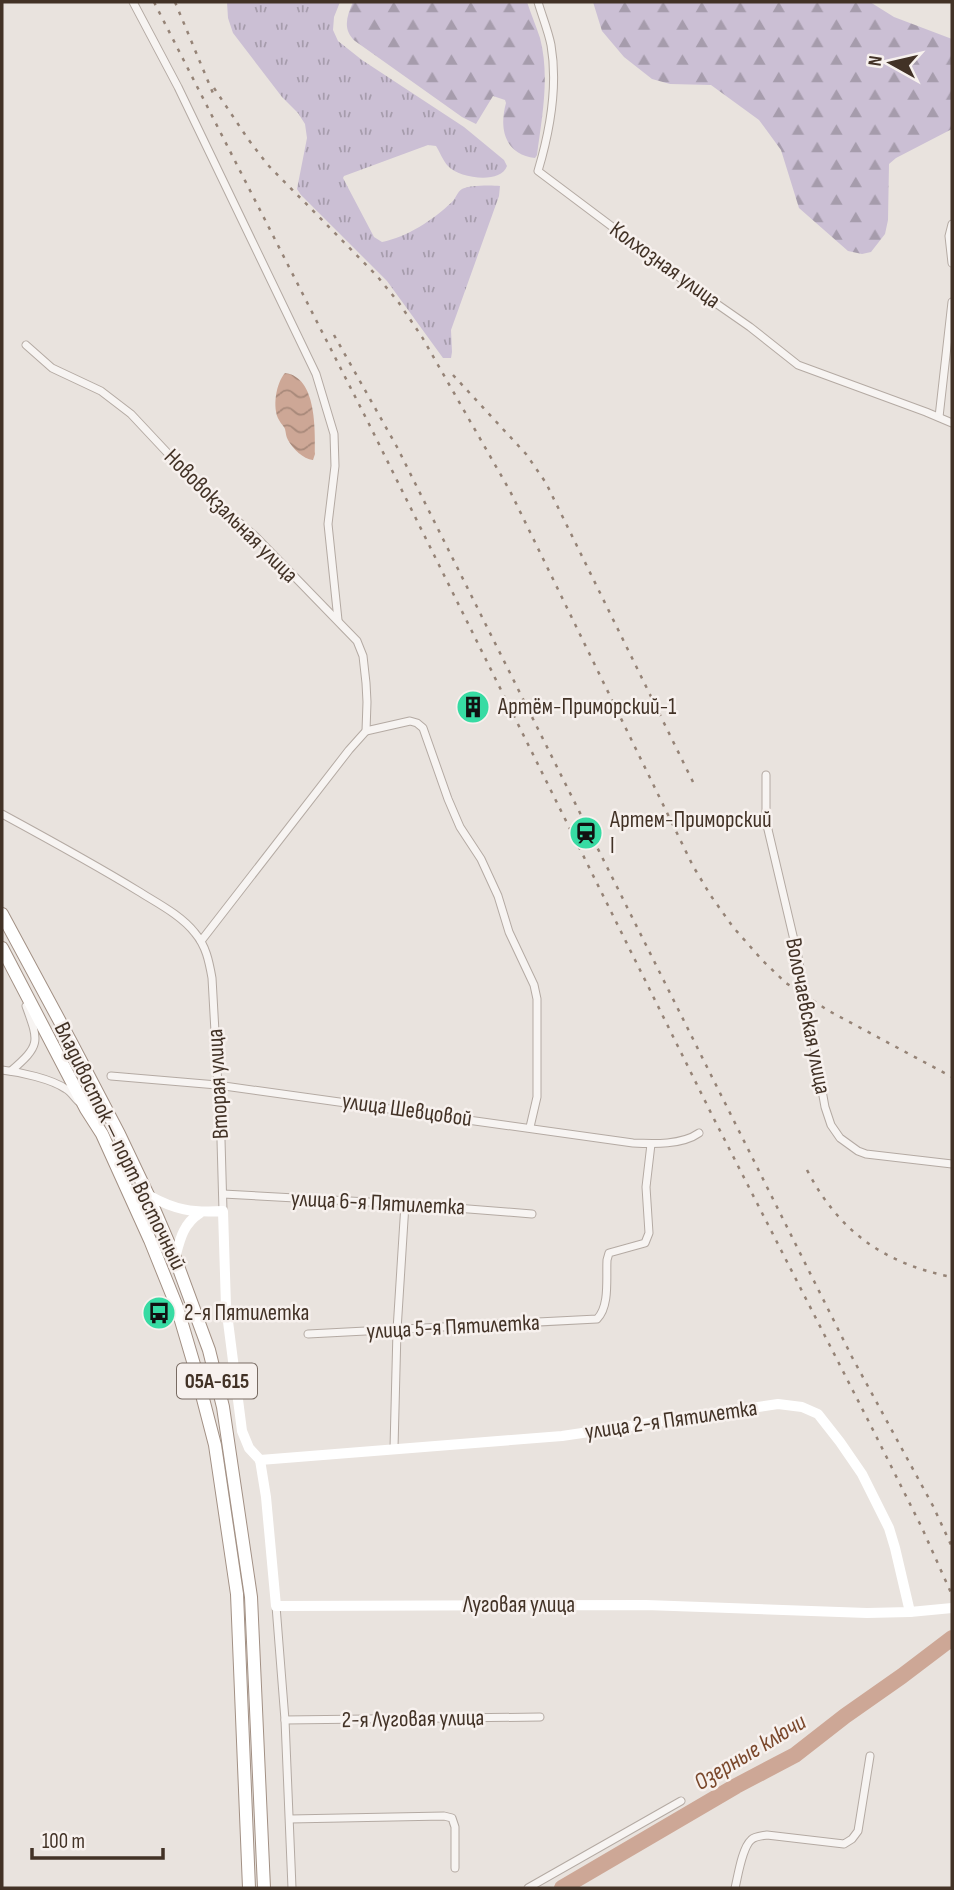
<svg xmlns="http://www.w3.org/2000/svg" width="954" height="1890" viewBox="0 0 954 1890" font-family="'Sofia Sans Condensed',sans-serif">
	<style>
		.grass { fill: url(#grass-tufts) }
		.forest { fill: url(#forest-firs) }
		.water { fill: url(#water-waves) }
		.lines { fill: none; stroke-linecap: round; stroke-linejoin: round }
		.river { stroke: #cda796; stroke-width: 16 }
		.minor-casing { stroke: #b4aaa3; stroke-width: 9 }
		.trunk-casing { stroke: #a29084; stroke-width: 14 }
		.minor { stroke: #f7f4f2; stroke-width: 7 }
		.secondary { stroke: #fff; stroke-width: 10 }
		.trunk { stroke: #fff; stroke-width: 12 }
		.rail { stroke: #958376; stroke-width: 2.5; stroke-dasharray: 3.5 7; stroke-linecap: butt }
		.labels { text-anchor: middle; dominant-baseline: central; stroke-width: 5; stroke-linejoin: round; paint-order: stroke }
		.shield { fill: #f7f1ee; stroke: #786b62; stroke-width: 2 }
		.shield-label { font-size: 21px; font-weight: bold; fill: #423226 }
		.street-label { font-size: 23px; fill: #423226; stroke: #f7f1ee }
		.poi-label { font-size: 23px; fill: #423226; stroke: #f7f1ee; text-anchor: start }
		.water-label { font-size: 24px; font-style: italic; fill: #7a482c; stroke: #f7f1ee }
	</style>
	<defs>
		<pattern id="grass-tufts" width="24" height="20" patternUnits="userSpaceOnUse" patternTransform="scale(1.75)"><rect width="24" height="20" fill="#cbbfd4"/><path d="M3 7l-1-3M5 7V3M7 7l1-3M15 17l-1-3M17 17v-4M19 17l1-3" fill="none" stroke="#a69cac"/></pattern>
		<pattern id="forest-firs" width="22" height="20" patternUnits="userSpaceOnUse" patternTransform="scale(1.75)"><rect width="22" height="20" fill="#cbbfd4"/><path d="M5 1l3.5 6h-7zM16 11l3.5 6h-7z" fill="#a69cac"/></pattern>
		<pattern id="water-waves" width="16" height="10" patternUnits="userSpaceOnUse" patternTransform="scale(1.75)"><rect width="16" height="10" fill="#cda796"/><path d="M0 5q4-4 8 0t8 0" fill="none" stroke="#a8897a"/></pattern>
	</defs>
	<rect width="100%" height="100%" fill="#e9e3de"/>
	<!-- grass -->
	<path class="grass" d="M 227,2 L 340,2 L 334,17 L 333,30 L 338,41 L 362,60 L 464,127 L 504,160 L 507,166 C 500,185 459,178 448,166 C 443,161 440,152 436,146 L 428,145 L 344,176 L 343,178 L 374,237 L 382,242 C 407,237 433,220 452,202 C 456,198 457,192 462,189 C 468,185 492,185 500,186 L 499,196 L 451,330 L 452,352 L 451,358 L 443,358 L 387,281 L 301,195 L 297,189 L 307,138 L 305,124 L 298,113 L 282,97 L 233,33 L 228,18 Z"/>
	<!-- forest -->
	<g class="forest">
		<path d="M 353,2 L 527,2 C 531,14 536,26 540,38 C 550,76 542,117 537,155 L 535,158 C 504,154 499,128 506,103 L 505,100 L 493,96 L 476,124 L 462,117 L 355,41 C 342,29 347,16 353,2 Z"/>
		<polygon points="593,2 870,2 894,17 952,39 952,129 896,158 889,164 888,220 885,234 871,252 862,254 848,251 799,208 781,150 759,120 711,85 670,84 652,79 624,57 602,31"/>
	</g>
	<!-- water -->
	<path class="water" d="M 285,373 C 317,377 315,430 315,454 L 313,460 C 303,459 293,449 288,440 C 286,437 286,433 285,429 C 284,426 281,424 279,420 C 272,408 276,383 285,373 Z"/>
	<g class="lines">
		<!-- river -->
		<polyline class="river" points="562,1888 736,1786 795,1755 845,1716 902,1676 952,1638"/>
		<defs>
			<g id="minor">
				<polyline points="133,2 178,87 316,374 334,434 335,466 328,524 338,620"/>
				<path d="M 538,2 C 542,16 548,30 551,45 C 558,86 550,131 538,171 L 691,286 L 750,327 L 798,365 L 926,412 L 952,423"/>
				<polyline points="952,224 949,236 952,263"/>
				<polyline points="26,345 52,368 101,391 131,414 205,493 255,536 357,641 363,656 366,683 367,702 366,731 349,750 201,941"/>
				<polyline points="939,417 952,302"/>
				<polyline points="366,731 410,721 417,723 423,728 448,799 460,827 481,859 498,896 509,932 534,985 537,999 537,1097 530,1127"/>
				<polyline points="766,775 766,821 798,957 825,1107 831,1125 840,1138 858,1151 866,1154 952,1164"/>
				<path d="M 2,814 C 48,839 94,864 138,891 C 157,903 181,915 195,933 C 206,946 209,961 212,978 L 221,1140 L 223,1211"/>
				<path d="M 2,1070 C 20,1072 52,1079 66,1089 C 71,1092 74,1097 78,1101"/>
				<path d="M 11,1071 C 41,1045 39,1042 26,1006"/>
				<path d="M 111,1076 L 217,1085 L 633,1143 C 654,1144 682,1145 699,1133"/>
				<polyline points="223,1194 405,1204 532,1214"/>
				<path d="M 308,1334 L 597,1319 C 610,1306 606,1278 607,1260 L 609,1253 L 645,1243 L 649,1233 L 646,1187 L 651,1144"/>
				<polyline points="394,1448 397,1330 405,1204"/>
				<polyline points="276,1606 285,1720 292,1888"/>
				<polyline points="285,1720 540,1717"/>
				<polyline points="290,1819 444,1816 452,1818 455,1827 455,1868"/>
				<polyline points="528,1888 681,1801"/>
				<path d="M 735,1888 C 738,1876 742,1848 751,1840 C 755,1836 762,1836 767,1835 L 844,1844 L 852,1839 L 858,1831 L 870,1756"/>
			</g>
			<g id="trunk">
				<polyline points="2,914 72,1044 119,1134 148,1195 175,1258 209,1350 223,1407 251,1597 264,1888"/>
				<polyline points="2,948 86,1109 102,1134 150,1240 177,1307 195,1368 215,1445 237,1594 249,1888"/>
			</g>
		</defs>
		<!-- minor casing -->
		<use href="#minor" class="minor-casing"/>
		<!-- trunk casing -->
		<use href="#trunk" class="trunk-casing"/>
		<!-- minor -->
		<use href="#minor" class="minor"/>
		<!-- secondary -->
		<g class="secondary">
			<path d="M 148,1195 C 175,1210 192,1213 223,1211 L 226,1306 L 242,1431 L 249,1448 L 260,1460"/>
			<path d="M 175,1258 C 180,1239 183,1224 200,1213"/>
			<polyline points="260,1460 266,1497 276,1606 646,1605 867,1613 910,1612 952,1608"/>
			<polyline points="260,1460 562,1436 778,1404 802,1407 818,1414 840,1442 862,1474 889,1528 895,1548 910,1612"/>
		</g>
		<!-- trunk -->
		<use href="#trunk" class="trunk"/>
		<!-- rail -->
		<g class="rail">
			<polyline points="154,2 368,422 713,1117 872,1428 922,1528 952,1595"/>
			<polyline points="175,2 215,98"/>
			<polyline points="214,88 248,139 267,164 377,276 399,303 422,337 510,491 693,866 711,896 733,927 763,961 786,983 829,1011 952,1077"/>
			<polyline points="334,335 397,447 852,1357 933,1506 952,1547"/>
			<polyline points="453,375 526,454 546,483 693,782"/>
			<path d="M 807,1170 C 839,1232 885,1264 952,1277"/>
		</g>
	</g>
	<!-- icons -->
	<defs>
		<symbol id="building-disc" viewBox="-11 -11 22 22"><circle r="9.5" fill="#37dba3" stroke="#f7f1ee"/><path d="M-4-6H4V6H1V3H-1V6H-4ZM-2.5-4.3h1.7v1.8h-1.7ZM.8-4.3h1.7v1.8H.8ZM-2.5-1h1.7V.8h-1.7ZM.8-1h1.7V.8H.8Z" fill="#111"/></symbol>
		<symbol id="station-disc" viewBox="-11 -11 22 22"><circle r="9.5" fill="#37dba3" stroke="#f7f1ee"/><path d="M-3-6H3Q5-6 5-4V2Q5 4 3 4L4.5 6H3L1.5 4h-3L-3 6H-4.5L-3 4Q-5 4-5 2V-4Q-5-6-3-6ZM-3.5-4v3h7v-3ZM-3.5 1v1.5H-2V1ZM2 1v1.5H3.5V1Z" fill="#111"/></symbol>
		<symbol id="bus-disc" viewBox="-11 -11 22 22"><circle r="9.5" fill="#37dba3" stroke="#f7f1ee"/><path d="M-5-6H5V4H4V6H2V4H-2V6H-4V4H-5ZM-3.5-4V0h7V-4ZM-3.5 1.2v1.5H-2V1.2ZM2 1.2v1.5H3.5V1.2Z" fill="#111"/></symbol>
	</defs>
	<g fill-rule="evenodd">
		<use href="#building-disc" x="454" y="688" width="38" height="38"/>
		<use href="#station-disc" x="567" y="814" width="38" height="38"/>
		<use href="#bus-disc" x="140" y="1294" width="38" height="38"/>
	</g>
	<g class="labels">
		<!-- shield labels -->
		<rect class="shield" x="177" y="1363.5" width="80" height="35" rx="5"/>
		<g class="shield-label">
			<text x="217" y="1381">05А-615</text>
		</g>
		<!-- street labels -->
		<g class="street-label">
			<text transform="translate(665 265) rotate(36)">Колхозная улица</text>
			<text transform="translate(231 516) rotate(45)">Нововокзальная улица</text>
			<text transform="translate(808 1016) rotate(79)">Волочаевская улица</text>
			<text transform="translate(218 1084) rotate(-93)">Вторая улица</text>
			<text transform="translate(407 1110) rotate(8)">улица Шевцовой</text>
			<text transform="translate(120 1146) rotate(64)">Владивосток — порт Восточный</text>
			<text transform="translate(378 1203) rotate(3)">улица 6-я Пятилетка</text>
			<text transform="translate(453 1327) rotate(-3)">улица 5-я Пятилетка</text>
			<text transform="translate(671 1420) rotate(-8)">улица 2-я Пятилетка</text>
			<text x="519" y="1605">Луговая улица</text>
			<text transform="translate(413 1719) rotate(-1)">2-я Луговая улица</text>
		</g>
		<!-- poi labels -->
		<g class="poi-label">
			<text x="498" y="707">Артём-Приморский-1</text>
			<text x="610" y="820">Артем-Приморский<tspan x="610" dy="26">I</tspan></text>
			<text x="184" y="1313">2-я Пятилетка</text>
		</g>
		<!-- water labels -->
		<g class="water-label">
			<text transform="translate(750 1752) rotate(-31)">Озерные ключи</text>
		</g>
	</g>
	<!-- border -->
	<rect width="954" height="1890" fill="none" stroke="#423226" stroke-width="7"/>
	<!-- north arrow -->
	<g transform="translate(891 63) rotate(278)" stroke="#f7f1ee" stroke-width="5" paint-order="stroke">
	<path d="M0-5L12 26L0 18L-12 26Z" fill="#423226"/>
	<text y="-10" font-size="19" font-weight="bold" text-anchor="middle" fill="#423226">N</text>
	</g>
	<!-- scale -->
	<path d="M32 1848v10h131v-10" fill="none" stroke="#423226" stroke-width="3.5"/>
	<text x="42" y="1848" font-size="21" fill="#423226" stroke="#f7f1ee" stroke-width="5" paint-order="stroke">100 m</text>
</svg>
